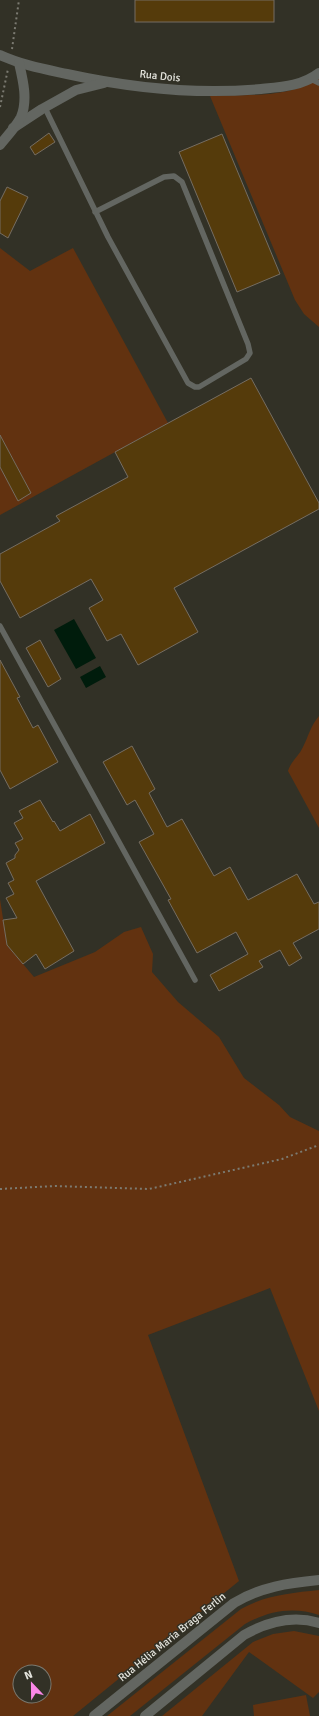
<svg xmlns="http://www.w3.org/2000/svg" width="319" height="1716" viewBox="0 0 319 1716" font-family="Signika,sans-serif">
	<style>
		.green { fill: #623210; fill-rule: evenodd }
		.water { fill: #001c0c }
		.building { fill: #553b0b; stroke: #756d62 }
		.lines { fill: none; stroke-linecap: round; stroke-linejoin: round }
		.path { stroke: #7c7b72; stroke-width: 2; stroke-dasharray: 2 3; stroke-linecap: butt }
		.service { stroke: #636661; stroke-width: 5.5 }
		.tertiary { stroke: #636661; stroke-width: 10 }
		.labels { text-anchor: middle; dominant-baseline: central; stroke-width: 3; stroke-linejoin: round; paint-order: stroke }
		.street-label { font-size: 11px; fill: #e6e6df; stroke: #323126 }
	</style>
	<rect width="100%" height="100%" fill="#323126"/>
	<!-- green -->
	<g class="green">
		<path d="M 319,78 L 319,327 L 304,314 L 295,300 L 210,96 C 246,94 288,99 319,78 Z"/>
		<polygon points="0,248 30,271 73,248 168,423 0,515"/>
		<path d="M 319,716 L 319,828 L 288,771 C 291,761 299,756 303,747 C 309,735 310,727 319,716 Z"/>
		<path d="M 0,899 L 7,945 L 34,977 L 95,952 L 124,932 L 141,927 L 153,954 L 152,972 L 178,1002 L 219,1037 L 244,1078 L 279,1105 L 290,1117 L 319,1131 L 319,1411 L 270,1288 L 148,1335 L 239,1581 L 73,1716 L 0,1716 ZM 20,1672 L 44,1672 L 44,1696 L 20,1696 Z"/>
		<path d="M 319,1590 L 319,1615 C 293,1606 268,1611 245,1624 L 130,1716 L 107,1716 L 241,1609 C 266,1595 291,1593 319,1590 Z"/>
		<polygon points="294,1631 319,1636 319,1692 313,1698 249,1652 202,1716 162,1716 253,1642 273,1634"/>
		<polygon points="306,1695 310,1716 254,1716 253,1705"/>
	</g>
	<!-- water -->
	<g class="water">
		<polygon points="74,619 96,658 76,669 54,630"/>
		<polygon points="100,666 106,677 86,688 80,677"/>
	</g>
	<!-- building -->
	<g class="building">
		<rect x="135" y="0" width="139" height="22"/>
		<polygon points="49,133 55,142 35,155 30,147"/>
		<polygon points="222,134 280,274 237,292 179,152"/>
		<polygon points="7,187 28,197 8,238 0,233 0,201"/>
		<polygon points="251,378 319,503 319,509 174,588 198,632 138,665 121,634 107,641 89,608 103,600 91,579 20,618 0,581 0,554 60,521 56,516 128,477 115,452"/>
		<polygon points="0,435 31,493 18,501 0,467"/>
		<polygon points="40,640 61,679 48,687 26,648"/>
		<polygon points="0,660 20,697 17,698 33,728 38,725 58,762 10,789 0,770"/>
		<polygon points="132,746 155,789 149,793 167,827 182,819 214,876 230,867 248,900 297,874 314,904 319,902 319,929 293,943 302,958 289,966 280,950 259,961 263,967 219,991 210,975 248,954 236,932 197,953 168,900 171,899 139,842 154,834 135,800 127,805 103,762"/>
		<polygon points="40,800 53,822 54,821 60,831 90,814 105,843 36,881 74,951 45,969 36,954 23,964 7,945 3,920 17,918 6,898 14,894 8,883 14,880 6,863 15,858 15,855 19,850 15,843 23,839 14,823 23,818 19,811"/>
	</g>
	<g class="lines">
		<!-- path -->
		<g class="path">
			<polyline points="12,49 19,0"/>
			<polyline points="0,107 8,69"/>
			<polyline points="0,1189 55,1186 149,1189 282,1159 319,1145"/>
		</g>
		<!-- service -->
		<g class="service">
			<polyline points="311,79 319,83"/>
			<polyline points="45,108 108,237 188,383 195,387 199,387 246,359 250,353 248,344 182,182 174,176 164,177 95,212"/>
			<polyline points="0,626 195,980"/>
		</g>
		<!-- tertiary -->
		<g class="tertiary">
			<path d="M 0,55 C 22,65 44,69 67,74 C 131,88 196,95 261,89 C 282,87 302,86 319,73"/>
			<polyline points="13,128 42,109 76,90 104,83"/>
			<path d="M 0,145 C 7,136 16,127 21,117 C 28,100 23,80 19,63"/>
			<path d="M 94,1716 L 234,1603 C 261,1587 288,1583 319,1580"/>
			<path d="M 145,1716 L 244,1635 C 267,1622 293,1615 319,1623"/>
		</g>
	</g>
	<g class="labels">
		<!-- street labels -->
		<g class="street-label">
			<text transform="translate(160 76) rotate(6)">Rua Dois</text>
			<text transform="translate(172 1637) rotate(-39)">Rua Hélia Maria Braga Ferlin</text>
		</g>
	</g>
	<!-- north arrow -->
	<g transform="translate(32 1684) rotate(338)"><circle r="19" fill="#323126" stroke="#7a7970"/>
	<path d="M0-3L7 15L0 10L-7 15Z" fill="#fa87e7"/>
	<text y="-6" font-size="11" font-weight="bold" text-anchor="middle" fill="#e6e6df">N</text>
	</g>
</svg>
